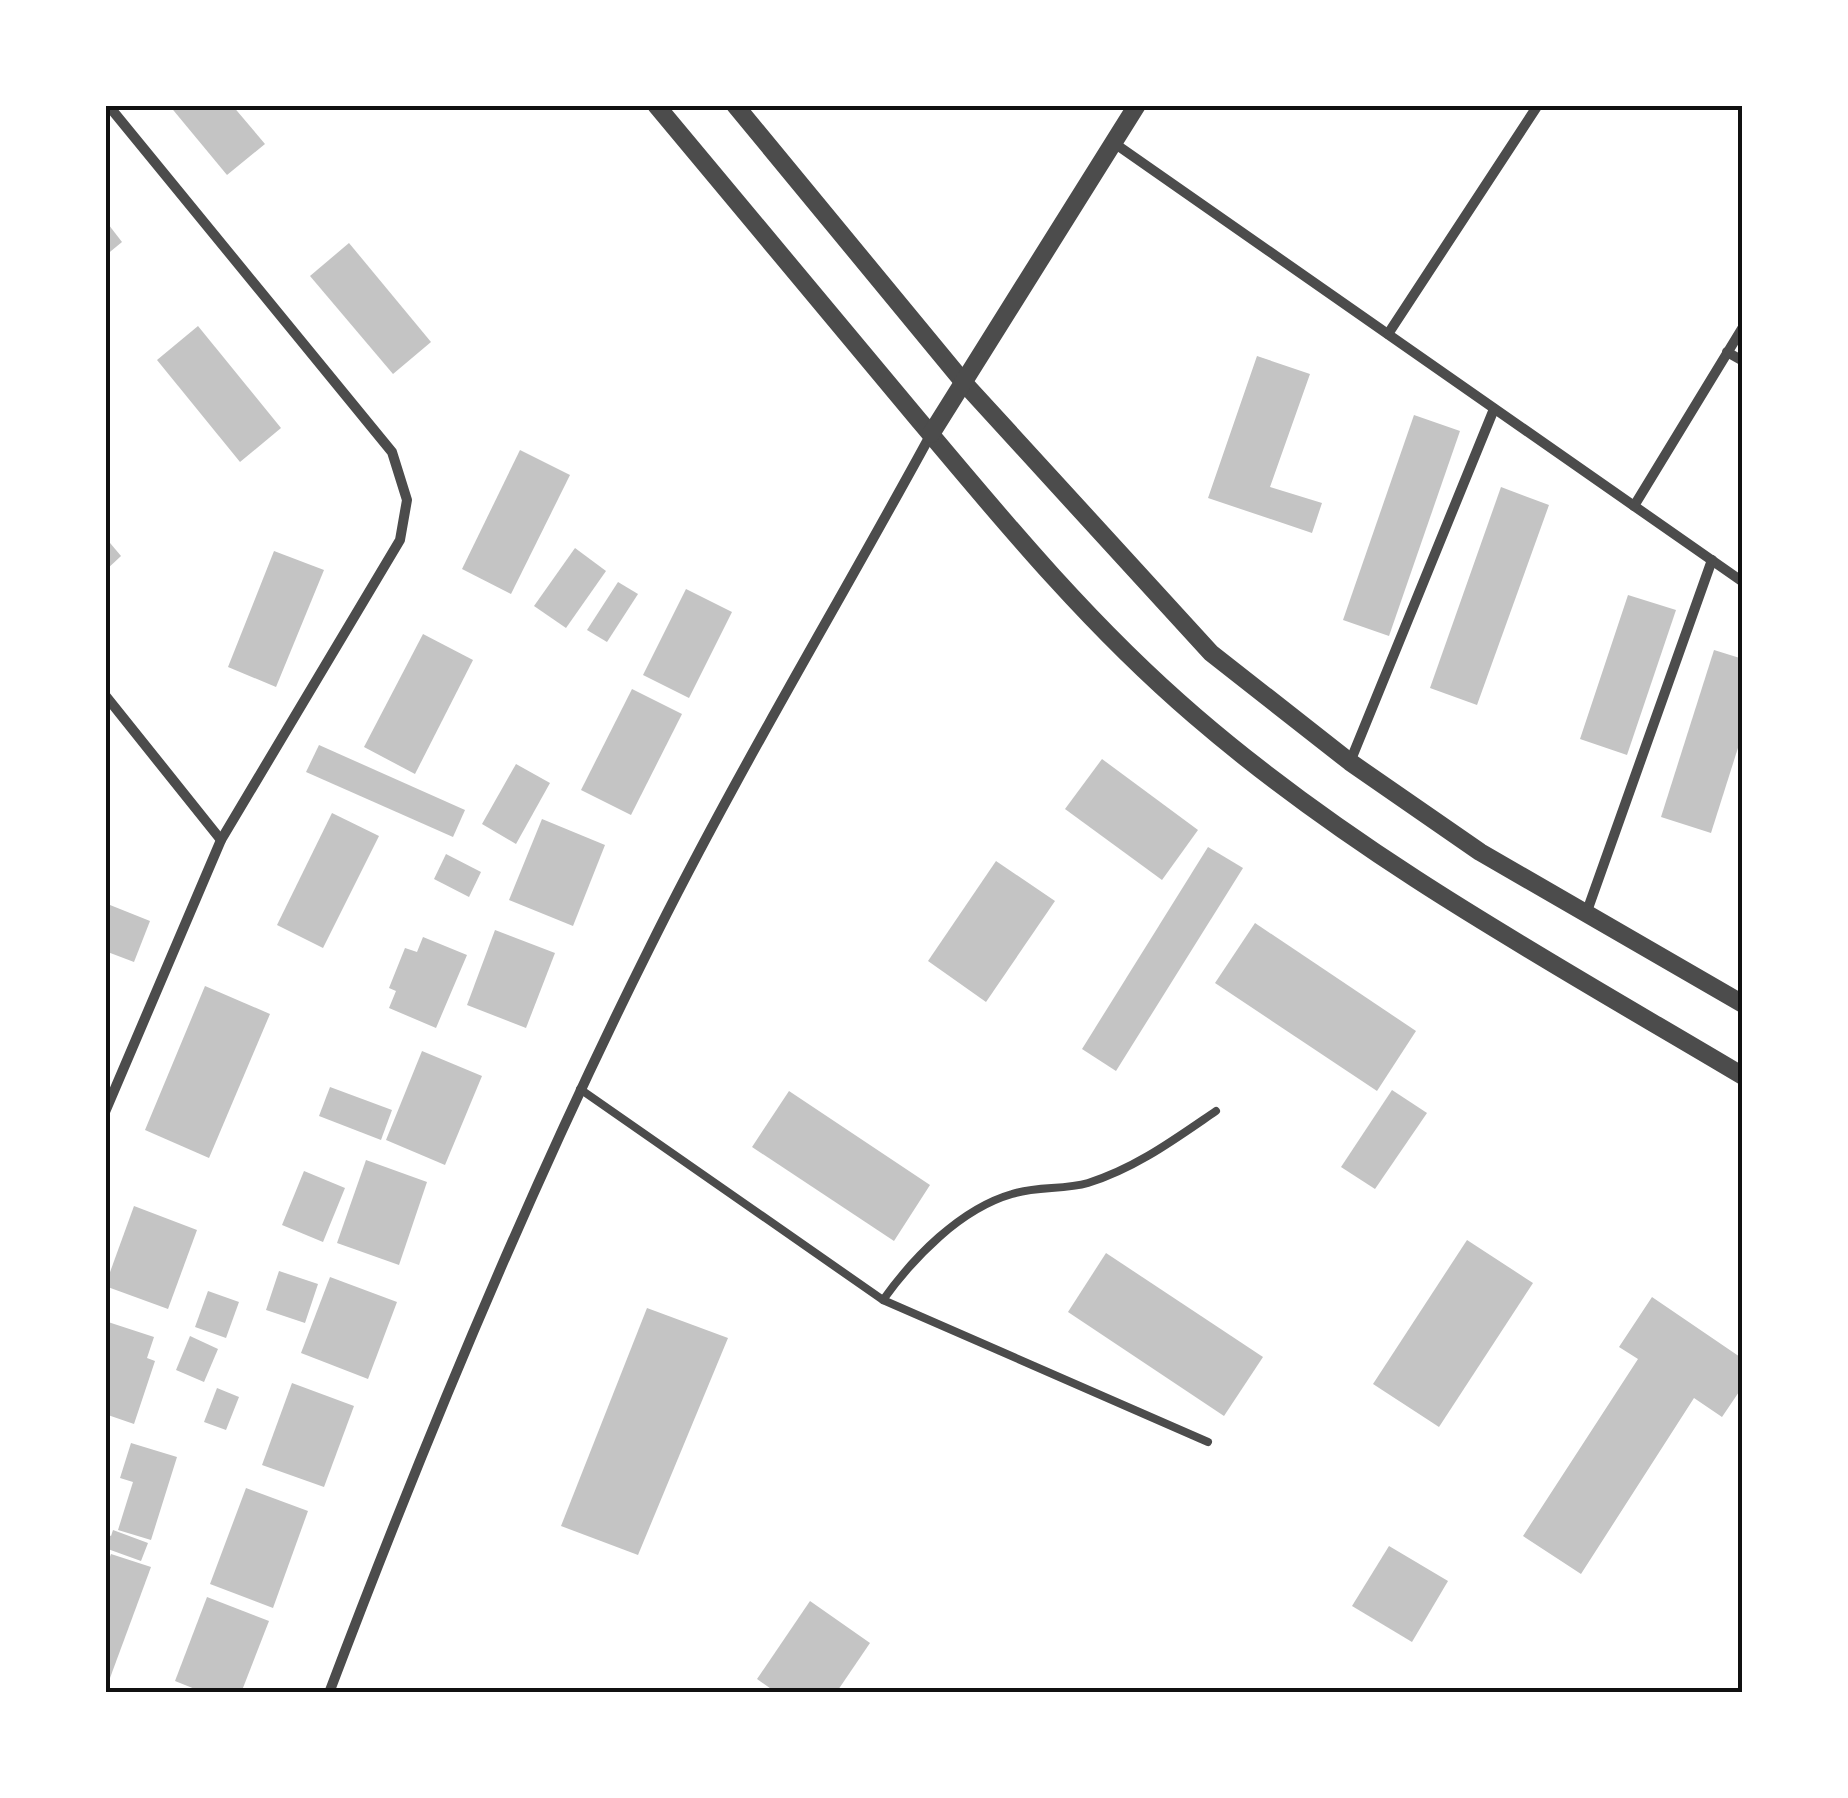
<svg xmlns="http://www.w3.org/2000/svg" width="1848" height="1798" viewBox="0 0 1848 1798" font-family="Raleway,sans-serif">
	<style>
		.building { fill: #c4c4c4 }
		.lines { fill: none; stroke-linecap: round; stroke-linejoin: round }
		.service { stroke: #4c4c4c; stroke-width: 8 }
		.minor { stroke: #4c4c4c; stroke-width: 10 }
		.tertiary { stroke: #4c4c4c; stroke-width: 18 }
		.neatline { fill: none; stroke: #111; stroke-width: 4 }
	</style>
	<rect width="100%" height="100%" fill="#fff"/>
	<!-- building -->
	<g class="building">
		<polygon points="169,105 232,105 265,144 227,175"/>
		<polygon points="105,220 122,242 105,256"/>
		<polygon points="349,243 431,342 393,374 310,276"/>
		<polygon points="198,326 281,428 240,462 157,360"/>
		<polygon points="1257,356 1310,374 1270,487 1322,503 1312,533 1208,498"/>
		<polygon points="1414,415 1460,431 1389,636 1343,620"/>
		<polygon points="520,450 570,475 511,594 462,569"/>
		<polygon points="1501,487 1549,505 1477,705 1430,688"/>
		<polygon points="105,537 121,556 105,571"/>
		<polygon points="575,548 606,571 566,628 534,606"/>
		<polygon points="274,551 324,570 276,687 228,667"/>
		<polygon points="618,582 638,594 607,642 587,630"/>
		<polygon points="686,589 732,612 689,698 643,675"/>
		<polygon points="1628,595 1676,610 1627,755 1580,739"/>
		<polygon points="423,634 473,660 415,774 364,747"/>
		<polygon points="1714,650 1743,659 1743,732 1711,833 1661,817"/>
		<polygon points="632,689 682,714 631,815 581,790"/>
		<polygon points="319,745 465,810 453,837 306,772"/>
		<polygon points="1102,759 1198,830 1162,880 1065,809"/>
		<polygon points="516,764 550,783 516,844 482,824"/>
		<polygon points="332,813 379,836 323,948 277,925"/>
		<polygon points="542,819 605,845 573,926 509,900"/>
		<polygon points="1208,847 1243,868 1116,1071 1082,1049"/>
		<polygon points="446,854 481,872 469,897 434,879"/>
		<polygon points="996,861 1055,901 986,1002 928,961"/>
		<polygon points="105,903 150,921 134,962 105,951"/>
		<polygon points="1255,923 1416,1031 1377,1091 1215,983"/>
		<polygon points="495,930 555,953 526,1028 467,1005"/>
		<polygon points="423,937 467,955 436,1028 389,1008 396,991 389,988 405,948 417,952"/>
		<polygon points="205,986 270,1014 209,1158 145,1130"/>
		<polygon points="422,1051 482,1076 445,1165 386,1140"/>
		<polygon points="330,1087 392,1110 381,1140 319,1116"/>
		<polygon points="1392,1090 1427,1113 1375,1189 1341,1167"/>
		<polygon points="789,1091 930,1185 894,1241 752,1147"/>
		<polygon points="366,1160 427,1182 399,1265 337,1243"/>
		<polygon points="304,1171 345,1188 323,1242 282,1225"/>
		<polygon points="134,1206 197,1230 168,1309 105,1286"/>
		<polygon points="1467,1240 1533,1283 1439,1427 1373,1384"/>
		<polygon points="1106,1253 1263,1357 1224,1416 1068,1312"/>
		<polygon points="279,1271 318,1284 305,1323 266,1310"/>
		<polygon points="330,1277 397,1302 368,1379 301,1353"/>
		<polygon points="208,1291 239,1302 226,1338 195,1327"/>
		<polygon points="1652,1297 1743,1359 1743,1386 1722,1417 1694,1398 1581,1574 1523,1536 1638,1359 1619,1347"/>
		<polygon points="647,1308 728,1338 638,1555 561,1526"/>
		<polygon points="105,1321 154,1337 147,1358 155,1361 134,1424 105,1414"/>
		<polygon points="190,1336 218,1349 204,1382 176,1370"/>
		<polygon points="292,1383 354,1406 324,1487 262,1465"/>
		<polygon points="217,1388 239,1397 226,1430 204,1422"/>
		<polygon points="131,1443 177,1457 151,1540 118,1530 133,1482 120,1478"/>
		<polygon points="246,1488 308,1511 273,1608 210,1584"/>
		<polygon points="113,1530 148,1543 141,1561 105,1548 105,1533 111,1536"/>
		<polygon points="1389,1546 1448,1581 1412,1642 1352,1606"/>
		<polygon points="111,1554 151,1567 110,1678 105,1676 105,1570"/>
		<polygon points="207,1597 269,1621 241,1693 205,1693 175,1681"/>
		<polygon points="810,1601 870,1643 836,1693 777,1693 757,1679"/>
	</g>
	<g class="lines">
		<!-- service -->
		<g class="service">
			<polyline points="580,1089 883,1300 1208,1442"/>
			<path d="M 883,1300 C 913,1258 960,1209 1012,1194 C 1036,1186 1064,1190 1088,1183 C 1136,1168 1175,1139 1216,1111"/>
		</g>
		<!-- minor -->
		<g class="minor">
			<polyline points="1114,143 1743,582"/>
			<polyline points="1388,334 1538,105"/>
			<polyline points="1727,352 1743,361"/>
			<polyline points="1634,506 1743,327"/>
			<polyline points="105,695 221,840"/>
			<polyline points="1350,762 1494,409"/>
			<polyline points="1586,914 1712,560"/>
			<polyline points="105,1112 221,840 400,540 407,500 392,452 108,105"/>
			<path d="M 329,1693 C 424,1442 528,1191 648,951 C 735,775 837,607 931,434"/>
		</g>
		<!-- tertiary -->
		<g class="tertiary">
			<path d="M 656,105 C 743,209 830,314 917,418 C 1004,522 1092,628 1195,716 C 1361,859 1555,964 1743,1076"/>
			<polyline points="735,105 965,384 1211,653 1350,762 1480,852 1743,1004"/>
			<polyline points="931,434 1137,105"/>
		</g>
	</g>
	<!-- border -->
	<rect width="1848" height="1798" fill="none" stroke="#ffffff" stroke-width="215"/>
	<rect x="108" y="108" width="1632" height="1582" class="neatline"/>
</svg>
